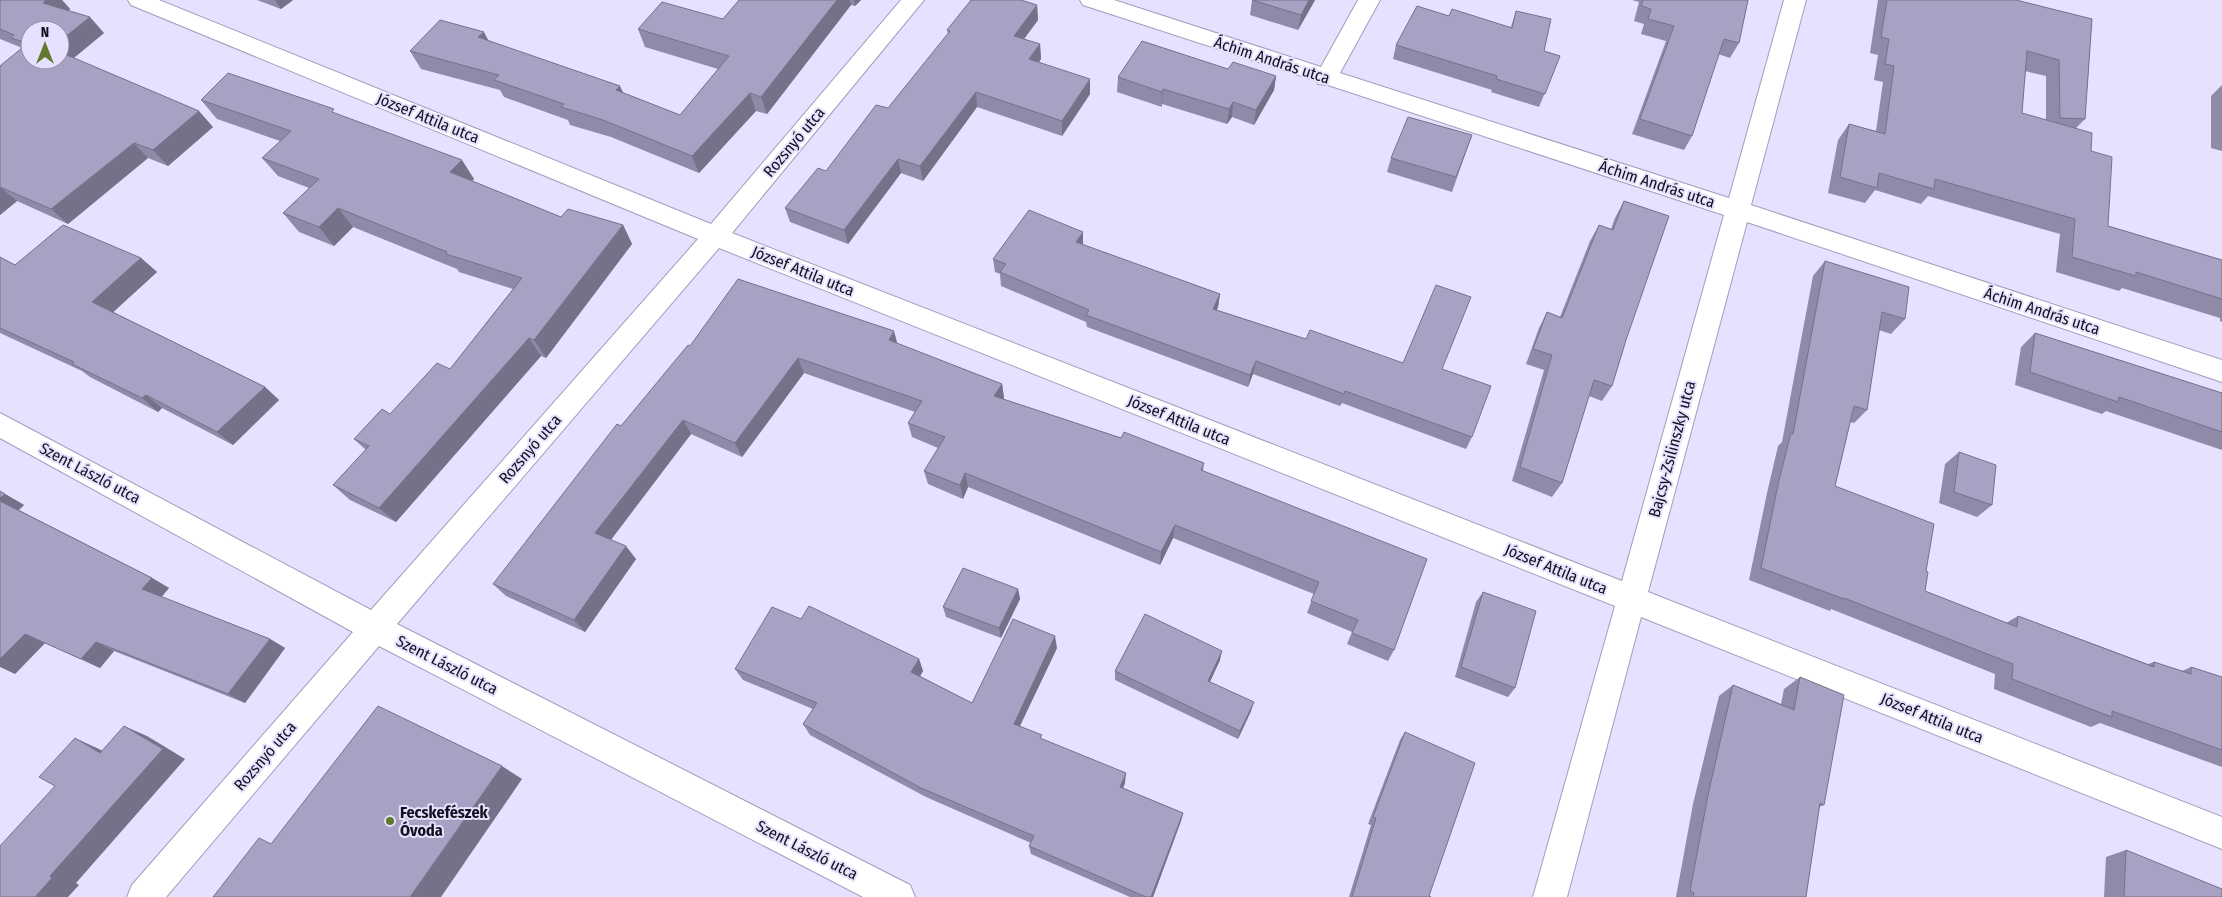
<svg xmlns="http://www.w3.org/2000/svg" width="2222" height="897" viewBox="0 0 2222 897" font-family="'Fira Sans Condensed',sans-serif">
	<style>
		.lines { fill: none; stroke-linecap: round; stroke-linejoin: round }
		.minor-casing { stroke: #a39cbe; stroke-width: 2 }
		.minor { fill: #fff; fill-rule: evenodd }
		.wall { fill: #908aa9; fill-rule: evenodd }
		.shaded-wall { fill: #767189 }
		.building { fill: #a8a1c4; stroke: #767189 }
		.poi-dot { fill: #60792d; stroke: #e6e1fe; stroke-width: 2 }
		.labels { text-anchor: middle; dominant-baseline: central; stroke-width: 4; stroke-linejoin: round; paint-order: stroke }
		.street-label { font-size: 16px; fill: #12101c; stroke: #e6e1fe }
		.poi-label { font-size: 16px; font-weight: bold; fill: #12101c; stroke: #e6e1fe; text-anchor: start }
	</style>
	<rect width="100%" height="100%" fill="#e6e1fe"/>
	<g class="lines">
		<defs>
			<polygon id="minor" points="128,0 159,0 711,224 901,0 924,0 732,233 1622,581 1724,215 1328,85 1318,84 1317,81 1083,5 1080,0 1114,0 1321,67 1358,0 1380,0 1340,73 1729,198 1784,0 1806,0 1751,205 2222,360 2222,382 1747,222 1648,592 2222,817 2222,849 1641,617 1567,897 1533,897 1615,606 719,248 397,624 910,885 915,897 863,897 379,646 166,897 127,897 132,885 353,632 0,438 0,413 371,610 698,239 131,5"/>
		</defs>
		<!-- minor casing -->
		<use href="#minor" class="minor-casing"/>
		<!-- minor -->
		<use href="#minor" class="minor"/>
	</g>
	<!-- wall -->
	<g class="wall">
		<polygon points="0,0 62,0 70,9 69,11 104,33 74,58 213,127 168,166 148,158 68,224 17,201 0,215 0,66 22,49 20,47 0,39"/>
		<polygon points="257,0 293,0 281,9"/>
		<polygon points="739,0 861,0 855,6 851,5 767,114 756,111 699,173 611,137 570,125 568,120 504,97 500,90 421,69 410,51 489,41 680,115 718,69 645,47 638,29 723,19"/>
		<polygon points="1252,0 1315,0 1298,30 1250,15"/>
		<polygon points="1632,0 1748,0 1739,43 1730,58 1718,54 1692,136 1684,150 1632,134 1666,41 1641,34 1644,24 1634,21 1639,2"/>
		<path d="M 1878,0 L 2016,0 L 2092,19 L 2085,119 L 2076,128 L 2091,151 L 2108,226 L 2222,260 L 2222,322 L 2220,321 L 2220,318 L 2122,288 L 2119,291 L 2056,272 L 2060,234 L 1928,196 L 1921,204 L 1875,190 L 1865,203 L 1828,193 L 1838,140 L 1849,124 L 1876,131 L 1883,82 L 1874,80 L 1878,55 L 1870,53 ZM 2025,71 L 2046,76 L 2046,120 L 2022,113 Z"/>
		<polygon points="1037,5 1038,20 1024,39 1040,44 1041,59 1039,62 1090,94 1062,136 977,107 923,181 901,173 848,244 790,222 785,208 826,171 888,108 948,34 947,30"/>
		<polygon points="1516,11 1544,51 1560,56 1539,107 1491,92 1492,90 1393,59 1396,45 1449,16 1511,27"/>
		<polygon points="1228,69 1276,76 1274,90 1254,125 1232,117 1227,124 1162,104 1162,107 1117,92 1118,77"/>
		<polygon points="2222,85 2222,151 2211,148 2211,96"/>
		<polygon points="201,100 337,114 474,179 472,181 561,217 623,225 632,244 546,358 541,356 396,522 350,500 333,485 366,450 354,439 390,414 450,369 513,289 459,272 457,269 353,227 334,246 299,232 283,213 309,188 278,176 262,158 280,141 217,119"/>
		<polygon points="1472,135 1452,192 1387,172 1391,158"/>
		<polygon points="1624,201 1626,340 1612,386 1602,401 1589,396 1562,483 1552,497 1512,481 1544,370 1526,364 1539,328 1547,312 1560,317 1590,241 1599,225 1611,229 1615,218"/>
		<polygon points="1083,245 1220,294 1218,307 1217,310 1306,339 1403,363 1442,369 1472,437 1466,449 1342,403 1340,406 1253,374 1248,387 1087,327 1086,322 1001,286 1000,274 995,272 993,259"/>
		<polygon points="0,257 15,265 141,258 157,272 113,312 265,387 279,400 233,445 162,408 158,412 90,377 82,371 0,333"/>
		<polygon points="1825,261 1905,319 1891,334 1879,330 1867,410 1854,423 1850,422 1835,486 1926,571 1925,591 2006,623 2018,616 2148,664 2154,662 2182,671 2191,667 2222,677 2222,767 2100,723 2091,727 1994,689 1995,674 1831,609 1830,611 1749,580 1767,493 1778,446 1782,442 1813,276"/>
		<polygon points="2035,333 2222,393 2222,450 2106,411 2102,414 2015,385 2021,347"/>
		<polygon points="898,344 1002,384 1004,398 1003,399 1121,438 1204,463 1203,471 1394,650 1388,661 1347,644 1352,632 1307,613 1314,594 1173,538 1160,565 968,487 963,499 928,484 924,471 938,448 912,437 908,423 915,412 804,373 742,457 691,434 611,540 636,559 585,632 506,596 493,584 621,426 690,346"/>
		<polygon points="1959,452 1992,505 1977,517 1939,503 1945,464"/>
		<polygon points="5,494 24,505 19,510 152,578 169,588 161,597 270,639 285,648 245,703 114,651 100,668 45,643 15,674"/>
		<polygon points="1018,589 1020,599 1001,638 946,617 943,607"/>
		<polygon points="1483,592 1515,688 1508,697 1455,677 1476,602"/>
		<polygon points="801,619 919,659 923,671 920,676 972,703 1057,648 1020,726 1042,739 1125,783 1123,788 1183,813 1181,821 1153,897 1130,897 1031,854 1029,846 1031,843 926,797 810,735 803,724 813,709 743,680 735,669"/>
		<polygon points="1220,660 1210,682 1251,711 1238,739 1115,680 1115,671"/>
		<polygon points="1800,677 1824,805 1819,807 1806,897 1676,897 1693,804 1719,696 1733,685 1781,704 1784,689"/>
		<polygon points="1405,732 1429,896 1431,897 1349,897 1371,825 1368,824 1400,740"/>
		<polygon points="2126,850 2222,897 2104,897 2106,857"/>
	</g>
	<!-- shaded-wall -->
	<g class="shaded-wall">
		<polygon points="46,0 62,0 70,9 58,19 43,3"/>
		<polygon points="275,0 293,0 281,9"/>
		<polygon points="837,0 850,0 851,5 767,114 761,97"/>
		<polygon points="854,0 861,0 855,6"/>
		<polygon points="1309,0 1315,0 1298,30 1301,15"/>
		<polygon points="1037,5 1038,20 1015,51 1014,36"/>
		<polygon points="90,17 104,33 66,64 60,57 60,41"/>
		<polygon points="484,32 493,49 478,37"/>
		<polygon points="1040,44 1041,59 1030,74 1029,59"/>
		<polygon points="1276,76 1274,90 1254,125 1256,110"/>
		<polygon points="1090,79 1090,94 1062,136 1062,121"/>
		<polygon points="620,86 628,103 616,90"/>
		<polygon points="1163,89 1162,104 1162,107 1162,92"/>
		<polygon points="976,92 977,107 923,181 920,166"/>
		<polygon points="750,93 756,111 699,173 692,156"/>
		<polygon points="1233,102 1232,117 1227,124 1229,109"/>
		<polygon points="199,111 213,127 168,166 153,150"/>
		<polygon points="134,143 148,158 68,224 51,209"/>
		<polygon points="898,159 901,173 848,244 844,230"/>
		<polygon points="462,160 474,179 462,191 450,172"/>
		<polygon points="0,187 17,201 0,215"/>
		<polygon points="338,208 353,227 334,246 319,227"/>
		<polygon points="623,225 632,244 546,358 534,340"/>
		<polygon points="1083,232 1083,245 1076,242"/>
		<polygon points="141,258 157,272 109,316 92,302"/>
		<polygon points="1220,294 1218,307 1211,321 1213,309"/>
		<polygon points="894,331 898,346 889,340"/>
		<polygon points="529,338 541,356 396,522 379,508"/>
		<polygon points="798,358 804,373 742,457 735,443"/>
		<polygon points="1256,361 1253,374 1248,387 1250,375"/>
		<polygon points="1002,384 1004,398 996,411 994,396"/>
		<polygon points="265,387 279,400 233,445 217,432"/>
		<polygon points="146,395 162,408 158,412 142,398"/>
		<polygon points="683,420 691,434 606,546 595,533"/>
		<polygon points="965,473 968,487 963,499 960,485"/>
		<polygon points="5,494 24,505 17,511 0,501 0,498"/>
		<polygon points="1175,525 1173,538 1160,565 1161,552"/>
		<polygon points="626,546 636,559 585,632 574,620"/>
		<polygon points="152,578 169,588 159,600 142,589"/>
		<polygon points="1018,589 1020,599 1001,638 999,628"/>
		<polygon points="25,634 45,643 15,674 0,667 0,659"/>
		<polygon points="1055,636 1057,648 1016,734 1014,724"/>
		<polygon points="270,639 285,648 245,703 228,694"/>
		<polygon points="96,642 114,651 100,668 81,659"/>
		<polygon points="1222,651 1220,660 1206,690 1208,681"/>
		<polygon points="919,659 923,671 916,683 911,672"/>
		<polygon points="1254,702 1251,711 1238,739 1240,731"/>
		<polygon points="124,726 147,736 185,759 76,883 79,885 68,897 35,897"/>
		<polygon points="75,738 99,749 124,762 100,753"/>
		<polygon points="502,766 522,779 441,897 410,897"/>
		<polygon points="1126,773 1125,783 1120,796 1120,787"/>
		<polygon points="1183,813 1181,821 1153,897 1151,897"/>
	</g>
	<!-- building -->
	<g class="building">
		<polygon points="0,0 46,0 43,3 90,17 60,41 60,30 30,30 30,60 60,60 60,52 199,111 153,150 134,143 51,209 0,187 0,66 28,43 11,38 14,35 0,29"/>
		<polygon points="739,0 837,0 761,97 750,93 692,156 603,120 561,107 564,104 494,80 499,75 410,51 440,20 484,32 478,37 620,86 616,90 680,115 729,56 638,29 662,2 723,19"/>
		<polygon points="971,0 1021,0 1037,5 1014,36 1040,44 1029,59 1090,79 1062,121 976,92 920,166 898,159 844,230 785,208 818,168 826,171 876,105 888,108 950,31 947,30"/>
		<polygon points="1252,0 1309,0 1301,15"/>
		<polygon points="1643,0 1748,0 1739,43 1724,39 1692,136 1640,119 1674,26 1648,19 1651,9 1641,6"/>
		<polygon points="1887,0 2016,0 2092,19 2085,119 2060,118 2059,60 2027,51 2022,113 2092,133 2091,151 2112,157 2108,226 2222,260 2222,299 2136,272 2136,276 2072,257 2075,219 1935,179 1934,189 1879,173 1877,188 1840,177 1849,124 1885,134 1894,66 1885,64 1889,39 1881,37"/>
		<polygon points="1417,6 1449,16 1452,9 1512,28 1516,11 1551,19 1544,51 1560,56 1545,94 1496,79 1497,76 1396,45"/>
		<polygon points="1142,41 1228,69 1233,62 1276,76 1256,110 1233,102 1229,109 1163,89 1162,92 1118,77"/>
		<polygon points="228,73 334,109 332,112 462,160 450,172 561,217 568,209 623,225 534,340 529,338 379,508 333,485 369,446 354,439 382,409 390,414 437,363 450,369 522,278 446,254 447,252 338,208 319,227 283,213 319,179 262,158 291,131 201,100"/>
		<polygon points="1408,117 1472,135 1456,177 1391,158"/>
		<polygon points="1624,201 1669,216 1626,340 1612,386 1594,380 1562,483 1520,467 1552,355 1533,349 1547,312 1562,318 1599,225 1613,230"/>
		<polygon points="1029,210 1083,232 1076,242 1220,294 1213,309 1306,339 1310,330 1403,363 1436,285 1471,297 1442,369 1491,386 1472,437 1345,391 1344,394 1256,361 1250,375 1086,315 1089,310 1000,272 1006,264 993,259"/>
		<polygon points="63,225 141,258 92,302 265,387 217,432 146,395 142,398 72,364 74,362 0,328 0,257 15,265"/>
		<polygon points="1825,261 1909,287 1905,319 1882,312 1867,410 1854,406 1835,486 1934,524 1926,571 1928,572 1925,591 2017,627 2018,616 2154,667 2154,662 2191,674 2191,667 2222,677 2222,750 2112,711 2112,717 2012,679 2013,664 1844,598 1844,599 1761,568 1779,480 1791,433 1793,434"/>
		<polygon points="738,279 894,331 889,340 1002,384 994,396 1121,438 1124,432 1204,463 1201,470 1427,559 1394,650 1352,633 1358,620 1311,601 1319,582 1175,525 1161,552 965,473 960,485 924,471 945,437 908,423 922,401 798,358 735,443 683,420 595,533 626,546 574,620 493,584 617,424 621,426 688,345 690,346"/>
		<polygon points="2035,333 2222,393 2222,432 2119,397 2118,402 2030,372"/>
		<polygon points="1959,452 1996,465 1992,505 1954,492"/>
		<polygon points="0,491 5,494 0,498"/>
		<polygon points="0,501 152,578 142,589 270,639 228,694 96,642 81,659 25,634 0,659"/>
		<polygon points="963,568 1018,589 999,628 943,607"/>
		<polygon points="1483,592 1536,611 1515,688 1461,667"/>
		<polygon points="809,606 919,659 911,672 972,703 1013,619 1055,636 1014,724 1042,735 1040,738 1126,773 1120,787 1183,813 1151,897 1146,897 1029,846 1034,836 921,788 803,724 817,703 735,669 772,607 801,619"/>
		<polygon points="1145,614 1222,651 1208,681 1254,702 1240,731 1115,671"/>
		<polygon points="1800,677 1844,695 1824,805 1820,803 1806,897 1693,897 1694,893 1690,891 1708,795 1733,685 1794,710"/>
		<polygon points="378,706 502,766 410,897 213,897 259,838 271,844"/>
		<polygon points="124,726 163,749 50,876 52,878 35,897 0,897 0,846 55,786 39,777 75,738 100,753"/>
		<polygon points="1405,732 1475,763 1429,896 1431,897 1352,897 1376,818 1373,817"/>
		<polygon points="2126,850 2222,889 2222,897 2124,897"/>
	</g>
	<!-- markers -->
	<circle class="poi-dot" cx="390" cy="821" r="5"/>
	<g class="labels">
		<!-- street labels -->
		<g class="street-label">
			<text transform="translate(1272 60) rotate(18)">Áchim András utca</text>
			<text transform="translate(428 118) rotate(22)">József Attila utca</text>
			<text transform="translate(794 142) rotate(-50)">Rozsnyó utca</text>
			<text transform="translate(1657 184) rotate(18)">Áchim András utca</text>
			<text transform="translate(803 271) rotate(22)">József Attila utca</text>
			<text transform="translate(2042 311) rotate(18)">Áchim András utca</text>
			<text transform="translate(1179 420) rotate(22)">József Attila utca</text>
			<text transform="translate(530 449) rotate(-49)">Rozsnyó utca</text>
			<text transform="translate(1672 449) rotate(-75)">Bajcsy-Zsilinszky utca</text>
			<text transform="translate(90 473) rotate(28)">Szent László utca</text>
			<text transform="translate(1556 569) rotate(22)">József Attila utca</text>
			<text transform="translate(447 665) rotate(27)">Szent László utca</text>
			<text transform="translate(1932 718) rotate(22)">József Attila utca</text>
			<text transform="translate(265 756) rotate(-49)">Rozsnyó utca</text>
			<text transform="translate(807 850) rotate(27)">Szent László utca</text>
		</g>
		<!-- poi labels -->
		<g class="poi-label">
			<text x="400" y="812">Fecskefészek<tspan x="400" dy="18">Óvoda</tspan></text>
		</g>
	</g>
	<!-- north arrow -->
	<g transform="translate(45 45)"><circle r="24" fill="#e6e1fe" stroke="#918da4"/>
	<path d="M0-4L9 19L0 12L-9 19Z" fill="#60792d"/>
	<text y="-8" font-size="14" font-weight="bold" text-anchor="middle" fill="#12101c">N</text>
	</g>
</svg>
